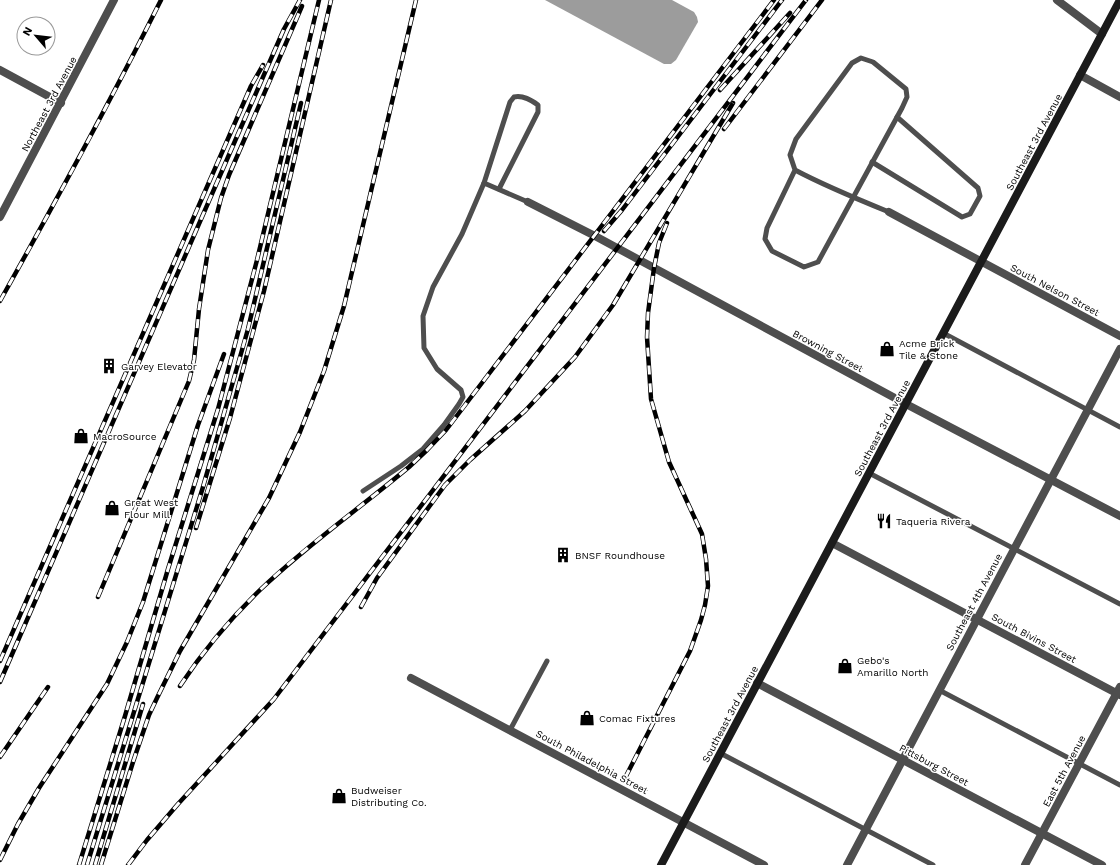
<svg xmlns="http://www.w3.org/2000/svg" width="1120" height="865" viewBox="0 0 1120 865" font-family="'Work Sans',sans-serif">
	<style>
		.water { fill: #9c9c9c }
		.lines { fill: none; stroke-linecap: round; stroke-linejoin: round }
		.service { stroke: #4e4e4e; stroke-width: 5 }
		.minor { stroke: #4e4e4e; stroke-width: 8 }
		.tertiary { stroke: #4e4e4e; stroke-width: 8 }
		.secondary { stroke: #1b1b1b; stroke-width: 8 }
		.rail-casing { stroke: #000; stroke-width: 4.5 }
		.rail { stroke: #fff; stroke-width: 3; stroke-dasharray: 9; stroke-linecap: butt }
		.labels { text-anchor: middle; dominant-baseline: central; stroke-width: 3; stroke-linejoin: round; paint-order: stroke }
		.street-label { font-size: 10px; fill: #000; stroke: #fff }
		.poi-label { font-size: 10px; fill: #000; stroke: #fff; text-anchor: start }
	</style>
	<rect width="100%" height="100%" fill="#fff"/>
	<!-- water -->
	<polygon class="water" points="545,0 672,0 694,12 697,17 698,22 676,60 671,64 664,64"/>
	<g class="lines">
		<!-- service -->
		<g class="service">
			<polyline points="872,162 962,217 970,214 980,196 978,188 897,117"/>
			<path d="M 795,170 L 767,228 L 765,239 L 772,251 L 804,267 L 818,262 L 902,108 L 907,97 L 906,89 L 873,62 L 861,58 L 852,63 L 796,139 L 790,155 L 795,170 C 825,186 857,199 889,212"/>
			<path d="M 484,183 L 510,102 L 514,97 C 523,95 531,100 538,105 L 538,112 L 499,189"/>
			<polyline points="943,333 1120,427"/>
			<polyline points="869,473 1120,604"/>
			<polyline points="363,491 401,466 423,449 444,425 459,404 463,397 461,390 437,369 424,348 423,316 433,287 462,234 484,183 528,202"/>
			<polyline points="939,690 1120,785"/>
			<polyline points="510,730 547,661"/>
			<polyline points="720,753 933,865"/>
		</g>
		<!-- minor -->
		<g class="minor">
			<polyline points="1057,0 1102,34"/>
			<polyline points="0,70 61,103"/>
			<polyline points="528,202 595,236 906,404 1120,516"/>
			<polyline points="889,212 1120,336"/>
			<polyline points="832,543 1120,695"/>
			<polyline points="411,678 764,865"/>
			<polyline points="757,683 1102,865"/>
			<polyline points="847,865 1120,349"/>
			<polyline points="1025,865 1120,687"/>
		</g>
		<!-- tertiary -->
		<g class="tertiary">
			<polyline points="1080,75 1120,97"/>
			<polyline points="0,217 114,0"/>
		</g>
		<!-- secondary -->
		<polyline class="secondary" points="661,865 1120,0"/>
		<defs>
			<g id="rail">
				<polyline points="720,90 790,13"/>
				<polyline points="724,129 822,0"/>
				<polyline points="604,231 622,210 782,0"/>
				<path d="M 0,301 C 56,201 110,102 161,0"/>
				<polyline points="196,528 230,418 264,291 331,0"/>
				<polyline points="98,597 189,381 194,360 199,309 208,250 221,198 229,175 302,6"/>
				<polyline points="361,607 377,578 445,485 470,460 525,411 575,357 613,305 733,103"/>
				<polyline points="0,661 251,86 263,65"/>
				<polyline points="0,682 235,141 284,29 300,0"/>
				<path d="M 180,686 C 203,651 231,618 261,589 C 307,545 360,508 409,467 L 427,450 L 446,430 L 774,0"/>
				<polyline points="0,757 48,687"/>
				<polyline points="625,778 690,651 701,620 705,605 708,586 706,559 702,534 669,462 651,399 647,337 648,313 654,268 659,243 667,223"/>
				<polyline points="0,860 18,824 39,788 107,684 127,642 143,602 198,425 224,354"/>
				<polyline points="79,865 125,716 168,569 218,409 257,260 319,0"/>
				<polyline points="87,865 203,487 248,329 301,103"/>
				<polyline points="95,865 143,704"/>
				<polyline points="101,865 133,762 149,715 157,698 180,651 269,498 300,432 324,371 344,306 416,0"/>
				<polyline points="128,865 147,840 178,804 274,699 806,0"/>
			</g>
		</defs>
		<!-- rail casing -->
		<use href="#rail" class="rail-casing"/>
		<!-- rail -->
		<use href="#rail" class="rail"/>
	</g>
	<!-- icons -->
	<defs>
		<symbol id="shop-bare" viewBox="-9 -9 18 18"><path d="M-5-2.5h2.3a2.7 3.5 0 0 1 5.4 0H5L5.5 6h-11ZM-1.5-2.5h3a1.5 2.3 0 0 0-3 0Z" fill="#000" stroke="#fff" stroke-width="2.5" paint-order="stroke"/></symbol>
		<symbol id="building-bare" viewBox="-9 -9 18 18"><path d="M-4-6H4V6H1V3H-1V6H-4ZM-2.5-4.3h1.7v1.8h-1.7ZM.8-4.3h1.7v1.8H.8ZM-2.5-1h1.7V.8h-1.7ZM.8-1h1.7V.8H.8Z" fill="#000" stroke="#fff" stroke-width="2.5" paint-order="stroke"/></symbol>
		<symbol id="restaurant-bare" viewBox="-9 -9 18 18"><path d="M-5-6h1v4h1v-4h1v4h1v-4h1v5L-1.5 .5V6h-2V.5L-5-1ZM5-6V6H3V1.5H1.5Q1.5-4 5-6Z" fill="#000" stroke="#fff" stroke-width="2.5" paint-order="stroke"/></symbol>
	</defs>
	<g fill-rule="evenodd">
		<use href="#shop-bare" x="876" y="338" width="22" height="22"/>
		<use href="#building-bare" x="98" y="355" width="22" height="22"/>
		<use href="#shop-bare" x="70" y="425" width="22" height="22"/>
		<use href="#shop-bare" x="101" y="497" width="22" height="22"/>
		<use href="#restaurant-bare" x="873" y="510" width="22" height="22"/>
		<use href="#building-bare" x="552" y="544" width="22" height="22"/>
		<use href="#shop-bare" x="834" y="655" width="22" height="22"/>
		<use href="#shop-bare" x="576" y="707" width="22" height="22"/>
		<use href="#shop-bare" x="328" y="785" width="22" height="22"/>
	</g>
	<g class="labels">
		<!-- street labels -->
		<g class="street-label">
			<text transform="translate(49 104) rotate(-62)">Northeast 3rd Avenue</text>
			<text transform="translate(1034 142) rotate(-62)">Southeast 3rd Avenue</text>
			<text transform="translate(1055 290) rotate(28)">South Nelson Street</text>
			<text transform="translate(828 351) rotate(28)">Browning Street</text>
			<text transform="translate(882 428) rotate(-62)">Southeast 3rd Avenue</text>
			<text transform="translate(974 602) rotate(-62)">Southeast 4th Avenue</text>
			<text transform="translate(1034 638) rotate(28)">South Bivins Street</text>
			<text transform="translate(730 714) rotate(-62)">Southeast 3rd Avenue</text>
			<text transform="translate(592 762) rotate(28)">South Philadelphia Street</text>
			<text transform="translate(934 765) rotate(28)">Pittsburg Street</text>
			<text transform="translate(1064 771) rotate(-62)">East 5th Avenue</text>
		</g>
		<!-- poi labels -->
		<g class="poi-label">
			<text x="899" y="343">Acme Brick<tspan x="899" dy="12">Tile &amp; Stone</tspan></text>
			<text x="121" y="366">Garvey Elevator</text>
			<text x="93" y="436">MacroSource</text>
			<text x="124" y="502">Great West<tspan x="124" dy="12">Flour Mill</tspan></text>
			<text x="896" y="521">Taqueria Rivera</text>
			<text x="575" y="555">BNSF Roundhouse</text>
			<text x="857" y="660">Gebo's<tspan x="857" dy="12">Amarillo North</tspan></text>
			<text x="599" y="718">Comac Fixtures</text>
			<text x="351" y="790">Budweiser<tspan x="351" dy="12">Distributing Co.</tspan></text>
		</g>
	</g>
	<!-- north arrow -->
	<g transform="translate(36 36) rotate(298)"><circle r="19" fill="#ffffff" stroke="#999999"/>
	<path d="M0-3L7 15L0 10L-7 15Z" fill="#000000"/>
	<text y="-6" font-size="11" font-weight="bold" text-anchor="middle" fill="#000000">N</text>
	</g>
</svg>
